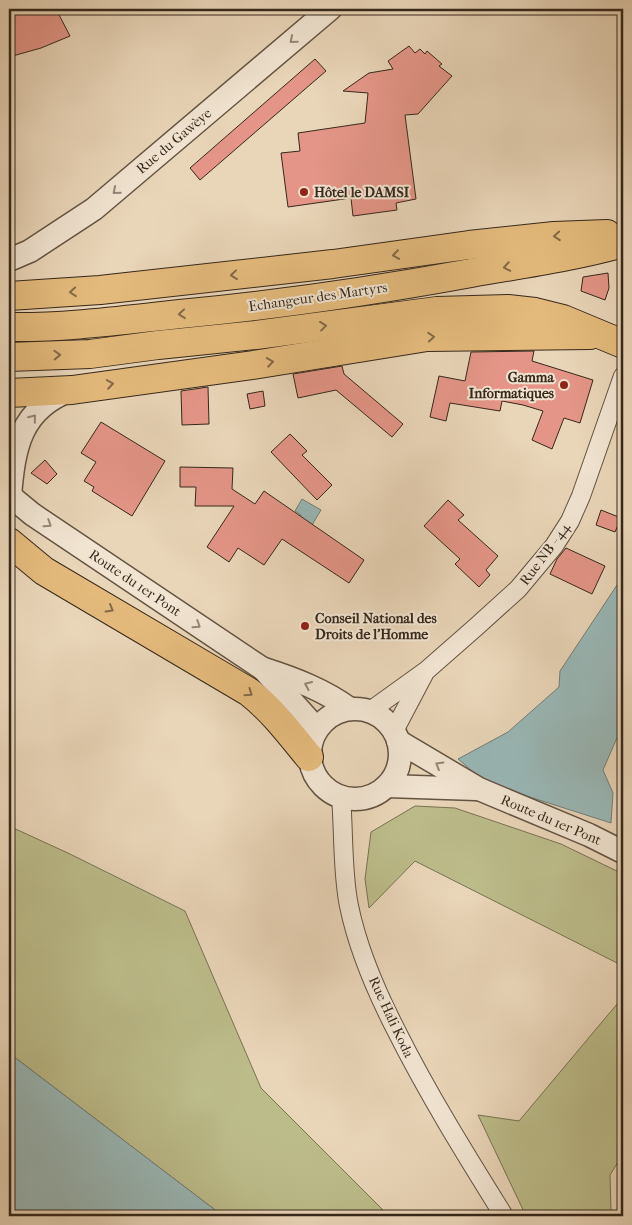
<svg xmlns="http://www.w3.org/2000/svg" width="632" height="1225" viewBox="0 0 632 1225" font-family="'IM FELL French Canon',serif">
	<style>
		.green { fill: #bcbc8a; stroke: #797252 }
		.water { fill: #99b7b6; stroke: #717e78 }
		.building { fill: #e49587; stroke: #36281b }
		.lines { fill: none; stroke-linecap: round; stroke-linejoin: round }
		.minor-casing { stroke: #635342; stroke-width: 20 }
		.tertiary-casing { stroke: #635342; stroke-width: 25 }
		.primary-casing { stroke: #36281b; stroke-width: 30 }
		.minor { stroke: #f1e4d1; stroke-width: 18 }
		.tertiary { stroke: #f1e4d1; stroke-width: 22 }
		.primary { stroke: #e4ba7c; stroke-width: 28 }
		.oneway { stroke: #948676 }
		.oneway2 { stroke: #846a47 }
		.poi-dot { fill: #8f2418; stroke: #f1e4d1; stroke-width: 2 }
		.labels { text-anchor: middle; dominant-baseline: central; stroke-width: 4; stroke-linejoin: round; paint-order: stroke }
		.street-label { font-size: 14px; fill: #36281b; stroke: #f1e4d1 }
		.poi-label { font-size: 14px; font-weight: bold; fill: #36281b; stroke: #f1e4d1; text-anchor: start }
	</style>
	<rect width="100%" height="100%" fill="#e9d5b8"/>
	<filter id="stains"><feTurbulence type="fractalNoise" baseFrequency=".004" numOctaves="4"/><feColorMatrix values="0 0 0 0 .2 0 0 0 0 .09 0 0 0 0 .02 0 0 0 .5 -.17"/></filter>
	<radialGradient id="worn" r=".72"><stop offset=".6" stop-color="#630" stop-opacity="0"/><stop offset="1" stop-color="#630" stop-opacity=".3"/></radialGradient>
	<!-- green -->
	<g class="green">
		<polygon points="415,806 455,808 561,844 623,874 623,966 415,861 369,908 365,879 371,832"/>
		<polygon points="9,826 70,854 185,911 261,1088 389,1216 223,1216 9,1053"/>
		<polygon points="623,997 623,1154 610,1175 611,1212 614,1216 526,1216 478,1115 519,1121"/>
	</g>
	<!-- water -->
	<g class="water">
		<polygon points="302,499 321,510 312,525 299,518 301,515 295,511"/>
		<polygon points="623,576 623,724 603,770 613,793 611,823 486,783 458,759 508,732 559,687 560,671"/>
		<polygon points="9,1053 223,1216 9,1216"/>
	</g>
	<!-- building -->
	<g class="building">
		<polygon points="9,9 56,9 70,36 41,48 9,57"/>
		<polygon points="409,46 415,53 420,49 425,54 427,51 442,64 439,66 452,76 418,114 405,115 416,199 396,203 397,210 353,216 351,198 288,207 281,153 300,151 298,133 365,123 368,93 343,91 369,73 393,69 388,61"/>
		<polygon points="315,59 326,71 200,180 190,168"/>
		<polygon points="608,273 609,288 605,300 581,291 583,277"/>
		<polygon points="534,351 532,361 593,380 580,423 564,418 552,449 532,440 543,411 523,405 502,401 500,411 450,403 446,421 430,417 439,376 465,381 471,352"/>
		<polygon points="342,366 344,374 403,424 392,437 336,390 298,398 293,374"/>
		<polygon points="208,387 209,424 182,425 181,391"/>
		<polygon points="263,391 265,406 250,409 247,394"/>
		<polygon points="101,422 165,461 132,516 92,491 94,487 84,481 96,462 81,453"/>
		<polygon points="290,434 307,451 302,455 332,485 317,500 271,452"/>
		<polygon points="45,460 57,474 47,484 31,473"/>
		<polygon points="180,467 233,468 232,489 255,504 264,491 364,560 349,583 282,539 264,565 238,548 229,562 207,547 234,506 195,506 196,487 180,487"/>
		<polygon points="448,500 464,515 458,520 498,556 486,570 490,575 479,587 455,564 460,559 424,526"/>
		<polygon points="601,510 621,518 615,532 596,525"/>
		<polygon points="566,548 605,566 592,594 550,574 557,559"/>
	</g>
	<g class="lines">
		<defs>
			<g id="minor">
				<polyline points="370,711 427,670 476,627 518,589 554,546 570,521 581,496 623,376"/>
				<polyline points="394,731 424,674"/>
				<path d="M 341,797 C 344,833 342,872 349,906 C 358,950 376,991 396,1030 C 428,1094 466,1155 504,1216"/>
			</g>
			<g id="tertiary">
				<polyline points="9,260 30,251 94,209 330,9"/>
				<polyline points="9,495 32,514 263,669 317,729"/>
				<path d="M 10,496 C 14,448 20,409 71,390"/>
				<path d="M 264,669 C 295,679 324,690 350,709"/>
				<circle cx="355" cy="754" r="45"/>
				<polyline points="398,741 479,789 589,835 623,852"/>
				<polyline points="387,786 476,789"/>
			</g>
			<g id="primary">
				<polyline points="9,296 100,290 333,264 469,245 554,236 607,234"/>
				<path d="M 9,327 C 69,328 130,319 190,313 C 284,304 378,290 471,273 C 522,264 573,257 623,243"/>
				<polyline points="9,357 90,354 158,345 256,335 437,311 508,309 535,312 563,319 623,344"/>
				<polyline points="9,393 72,390 253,365 427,337 590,335"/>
				<path d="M 9,542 L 44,571 L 249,692 C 273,711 290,734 309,757"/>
			</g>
		</defs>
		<!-- minor casing -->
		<use href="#minor" class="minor-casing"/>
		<!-- tertiary casing -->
		<use href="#tertiary" class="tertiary-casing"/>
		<!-- primary casing -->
		<use href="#primary" class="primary-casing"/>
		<!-- minor -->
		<use href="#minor" class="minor"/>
		<!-- tertiary -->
		<use href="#tertiary" class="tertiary"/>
		<!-- primary -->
		<use href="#primary" class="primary"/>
	</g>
	<!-- one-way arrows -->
	<defs><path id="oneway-chevron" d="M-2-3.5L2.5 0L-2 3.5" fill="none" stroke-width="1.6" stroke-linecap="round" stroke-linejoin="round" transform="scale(1.25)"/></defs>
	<g class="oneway">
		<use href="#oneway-chevron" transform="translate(293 40) rotate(140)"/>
		<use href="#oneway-chevron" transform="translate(116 191) rotate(140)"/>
		<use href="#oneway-chevron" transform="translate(33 418) rotate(-51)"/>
		<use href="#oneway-chevron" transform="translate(48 524) rotate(33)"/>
		<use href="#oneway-chevron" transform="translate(197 625) rotate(33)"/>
		<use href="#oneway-chevron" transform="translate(308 685) rotate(-156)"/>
		<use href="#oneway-chevron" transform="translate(439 765) rotate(-149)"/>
	</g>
	<g class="oneway2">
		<use href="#oneway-chevron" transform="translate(557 236) rotate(176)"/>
		<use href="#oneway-chevron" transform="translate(396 255) rotate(172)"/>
		<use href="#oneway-chevron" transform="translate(507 267) rotate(170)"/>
		<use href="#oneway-chevron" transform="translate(234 275) rotate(174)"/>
		<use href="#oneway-chevron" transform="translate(73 292) rotate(175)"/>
		<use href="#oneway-chevron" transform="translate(182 314) rotate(174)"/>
		<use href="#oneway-chevron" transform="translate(323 326) rotate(-7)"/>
		<use href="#oneway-chevron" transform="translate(431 337) rotate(-4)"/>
		<use href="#oneway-chevron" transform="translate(57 355) rotate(-2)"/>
		<use href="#oneway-chevron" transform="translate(270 362) rotate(-9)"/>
		<use href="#oneway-chevron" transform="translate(110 384) rotate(-8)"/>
		<use href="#oneway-chevron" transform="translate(110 609) rotate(30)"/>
		<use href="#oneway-chevron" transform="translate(249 693) rotate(35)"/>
	</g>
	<!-- markers -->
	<g class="poi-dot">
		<circle cx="304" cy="192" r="5"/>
		<circle cx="564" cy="385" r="5"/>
		<circle cx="305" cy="626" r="5"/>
	</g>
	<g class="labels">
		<!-- street labels -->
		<g class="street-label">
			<text transform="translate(174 141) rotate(-40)">Rue du Gawèye</text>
			<text transform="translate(318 297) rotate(-8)">Echangeur des Martyrs</text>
			<text transform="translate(545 554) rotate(-53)">Rue NB - 44</text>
			<text transform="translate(135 583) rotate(34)">Route du 1er Pont</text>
			<text transform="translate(551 820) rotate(23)">Route du 1er Pont</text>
			<text transform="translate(391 1017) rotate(65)">Rue Hali Koda</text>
		</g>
		<!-- poi labels -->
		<g class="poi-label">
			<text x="314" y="192">Hôtel le DAMSI</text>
			<text x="554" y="377" text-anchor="end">Gamma<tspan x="554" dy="16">Informatiques</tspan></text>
			<text x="315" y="618">Conseil National des<tspan x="315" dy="16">Droits de l'Homme</tspan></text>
		</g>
	</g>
	<!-- margin -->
	<rect width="632" height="1225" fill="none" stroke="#e9d5b8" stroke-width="30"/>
	<rect x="10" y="10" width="612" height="1205" fill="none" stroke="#36281b" stroke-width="2.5"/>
	<rect x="15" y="15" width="602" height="1195" fill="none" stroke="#36281b"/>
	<rect width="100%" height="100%" filter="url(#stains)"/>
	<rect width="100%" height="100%" fill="url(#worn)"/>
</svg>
